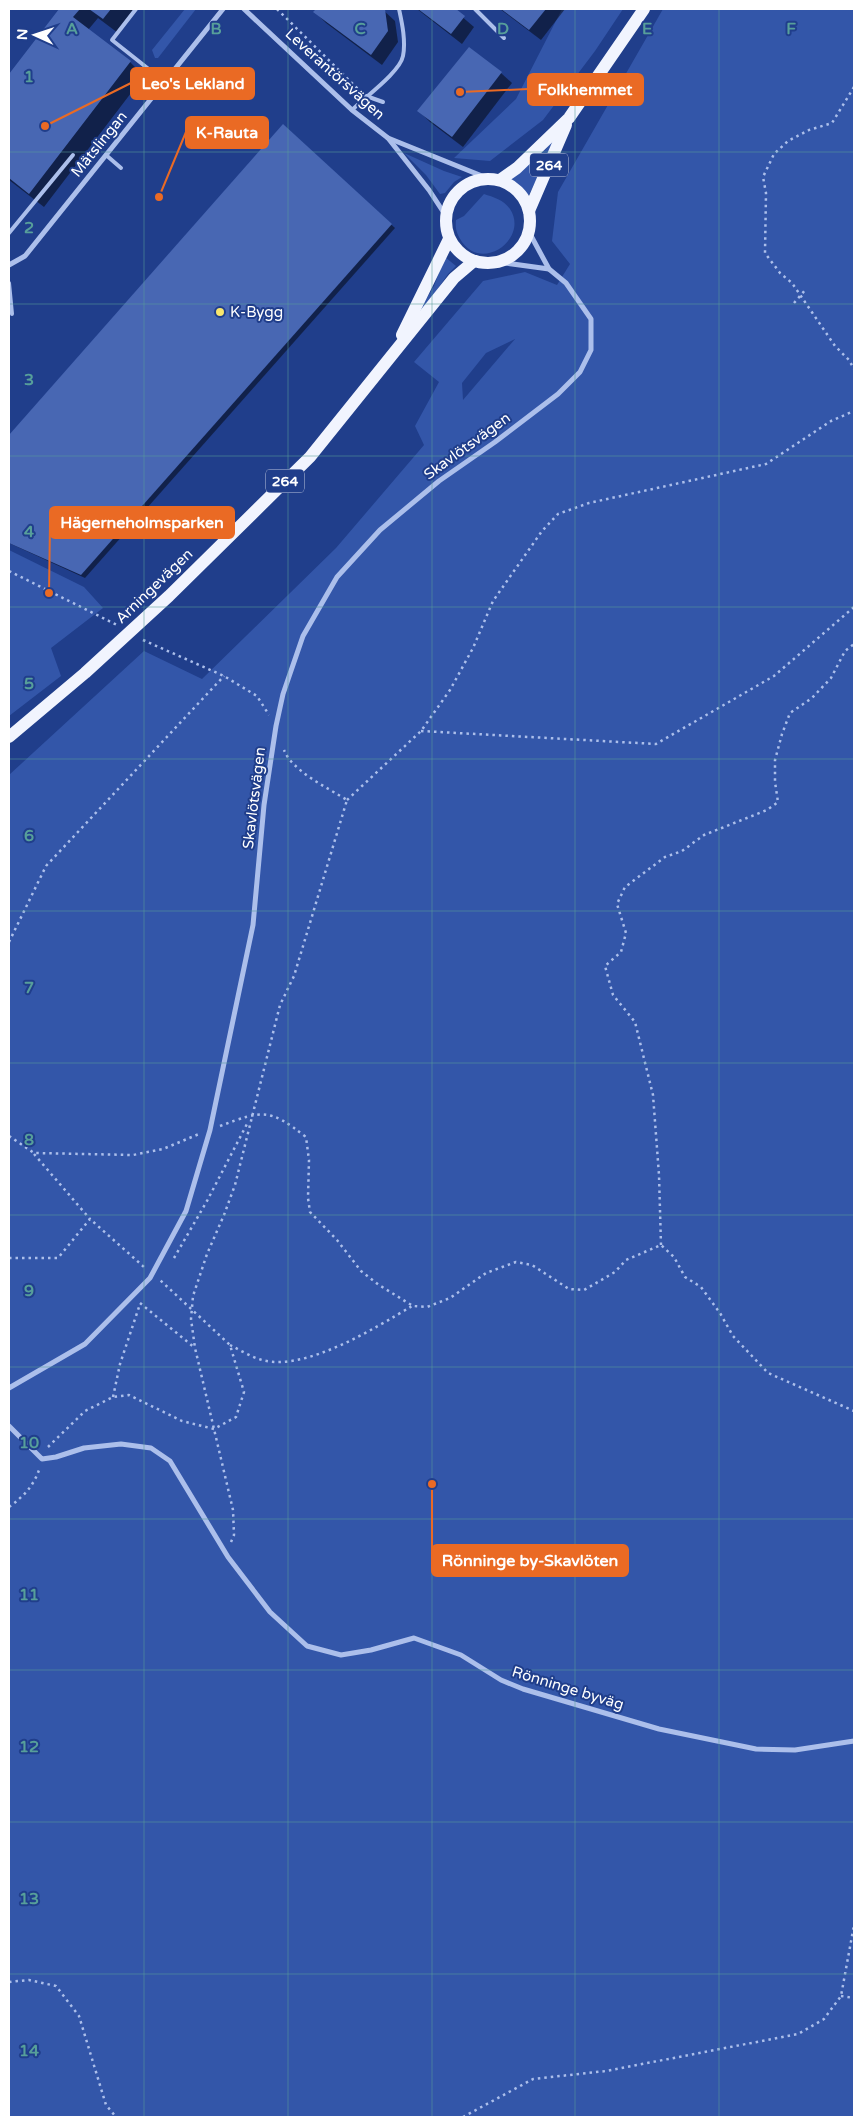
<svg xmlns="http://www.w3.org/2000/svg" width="863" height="2126" viewBox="0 0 863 2126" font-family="'Varela Round',sans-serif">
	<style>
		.green { fill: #3356a9; fill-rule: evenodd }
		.shadow { fill: #0007 }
		.building { fill: #4867b3 }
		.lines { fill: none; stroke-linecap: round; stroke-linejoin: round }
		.path { stroke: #acbfeb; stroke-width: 2.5; stroke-dasharray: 2.5 4; stroke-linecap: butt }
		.lane { stroke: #acbfeb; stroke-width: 4 }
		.street { stroke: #acbfeb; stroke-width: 5 }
		.primary { stroke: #f1f4fe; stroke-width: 12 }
		.grid { fill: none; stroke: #579f9a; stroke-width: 1; stroke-opacity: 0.55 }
		.poi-dot { fill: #f9e66d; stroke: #203e8b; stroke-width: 2 }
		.labels { text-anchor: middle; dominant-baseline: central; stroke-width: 4; stroke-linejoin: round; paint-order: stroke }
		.shield { fill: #203e8b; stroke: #bcc5dc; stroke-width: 1 }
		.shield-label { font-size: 14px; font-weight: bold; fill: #fff }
		.street-label { font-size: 15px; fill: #fff; stroke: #203e8b }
		.poi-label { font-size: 15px; fill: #fff; stroke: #203e8b; text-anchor: start }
		.grid-label { font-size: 16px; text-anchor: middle; font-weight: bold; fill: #579f9a; stroke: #203e8b; stroke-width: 4; stroke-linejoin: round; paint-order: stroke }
		.leader { fill: none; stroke: #ea6a24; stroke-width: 2 }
		.callout-dot { fill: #ea6a24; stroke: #203e8b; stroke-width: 2 }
		.callout { fill: #ea6a24; stroke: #ea6a24; stroke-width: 2 }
		.callout-label { font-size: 16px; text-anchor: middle; font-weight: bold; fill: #fff }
	</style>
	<rect width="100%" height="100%" fill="#203e8b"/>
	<!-- green -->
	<g class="green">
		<polygon points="185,9 196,9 158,58 155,58 152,50"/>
		<polygon points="562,9 623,9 595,51 543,120 490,161 454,158 516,99"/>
		<path d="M 663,9 L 854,9 L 854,2117 L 9,2117 L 9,775 L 144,651 L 202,679 L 336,548 L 424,445 L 415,426 L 439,382 L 414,362 L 483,281 L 525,272 L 557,285 L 570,264 L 552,241 L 558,192 ZM 515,339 L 463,400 L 462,383 L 486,353 Z"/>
		<polygon points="558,134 528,197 525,191 511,179 546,149"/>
		<polygon points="404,153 444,171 462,177 454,182 445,193 440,194 426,175"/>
		<path d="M 484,194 C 493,197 504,200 510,209 C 529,238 483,272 462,242 C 457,234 455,230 456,220 L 464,216 Z"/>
		<polygon points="445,257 456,266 448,274 402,340 434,286"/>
		<polygon points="9,550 84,587 103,608 51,648 61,676 9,716"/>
	</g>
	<!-- shadow -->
	<g class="shadow">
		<polygon points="61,9 136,9 118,33 98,18 88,30 130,62 144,76 44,207 9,180 9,76"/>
		<polygon points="318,9 382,9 395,21 398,42 382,65 326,23 315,12"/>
		<polygon points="417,9 453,9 474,27 462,44"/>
		<polygon points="500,9 565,9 541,40"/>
		<polygon points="501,73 512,83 463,147 430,122 419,111"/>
		<polygon points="283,126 395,228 85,578 9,543 9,437"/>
	</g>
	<!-- building -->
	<g class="building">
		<polygon points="59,9 80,9 73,17 131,61 29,194 9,178 9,74"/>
		<polygon points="89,9 111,9 103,19"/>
		<polygon points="316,9 385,9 388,31 371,55 313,12"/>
		<polygon points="418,9 456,9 465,16 451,34"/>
		<polygon points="501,9 546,9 529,30"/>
		<polygon points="469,47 502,72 452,137 417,111"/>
		<polygon points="283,124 392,224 81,575 9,543 9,435"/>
	</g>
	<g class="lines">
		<!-- path -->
		<g class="path">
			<polyline points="277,9 359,90"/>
			<polyline points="854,87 832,123 809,130 788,141 774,154 763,177 766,193 765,253 780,273 792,283 835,346 849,360 854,369"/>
			<polyline points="794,303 806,289"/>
			<polyline points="9,571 117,625"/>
			<polyline points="143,640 224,676 257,696 269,715"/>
			<polyline points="421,731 656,744 774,676 854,607"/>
			<polyline points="347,800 421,731 450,690 473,648 493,601 542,531 558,514 589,503 766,464 831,421 854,411"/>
			<polyline points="9,942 46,866 224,676"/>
			<path d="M 220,1126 C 263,1110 269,1108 306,1137 L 309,1160 L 308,1198 L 310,1212 L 337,1240 L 361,1271 L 379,1285 L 413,1306 L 427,1307 L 450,1298 L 486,1273 L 516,1262 L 532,1265 L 569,1289 L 584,1290 L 615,1272 L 626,1260 L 661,1245 L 674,1257 L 685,1277 L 701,1287 L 720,1313 L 733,1336 L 768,1373 L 854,1411"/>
			<polyline points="9,1136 34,1153 133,1155 163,1149 199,1134"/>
			<polyline points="34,1154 90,1219"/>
			<polyline points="661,1245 659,1175 653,1095 635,1022 613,995 605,966 621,952 626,933 617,904 625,887 665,857 682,851 704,835 767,810 778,802 775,782 775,760 782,734 790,713 812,698 831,678 845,651 854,644"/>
			<polyline points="9,1258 58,1258 90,1219 144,1267"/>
			<polyline points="174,1258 207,1201 248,1122"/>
			<polyline points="140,1303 195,1348"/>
			<path d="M 230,1345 C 240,1350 251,1357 262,1360 C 305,1372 375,1328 412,1306"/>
			<polyline points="113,1397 120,1364 140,1304"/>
			<polyline points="48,1447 85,1411 113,1397 129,1395 182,1421 214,1429 236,1417 244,1392 230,1345 160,1280"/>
			<path d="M 9,1507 C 24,1496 34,1486 40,1467"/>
			<path d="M 231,1542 L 234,1535 L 233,1510 L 195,1348 L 191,1319 L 193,1296 L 207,1254 L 224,1215 L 235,1185 L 280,1005 L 294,976 L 347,800 C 328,788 292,771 284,750"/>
			<polyline points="9,1982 29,1980 56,1986 79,2016 106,2105 116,2117"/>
			<polyline points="841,1996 854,1998"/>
			<polyline points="463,2117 533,2079 606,2071 798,2034 824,2019 841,1996 854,1925"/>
		</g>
		<!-- lane -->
		<g class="lane">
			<polyline points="136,9 112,40 165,82"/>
			<polyline points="475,9 504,38"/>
			<polyline points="366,96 383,102"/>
			<path d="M 352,110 C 365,97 400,72 403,56 C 406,41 402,23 399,9"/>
			<polyline points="106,155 121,168"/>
			<polyline points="9,233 73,155"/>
			<polyline points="9,283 12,314"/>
		</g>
		<!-- street -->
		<g class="street">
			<polyline points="244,9 352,110 388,138 429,190 446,216"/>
			<polyline points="388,138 487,178"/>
			<polyline points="498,262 549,269"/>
			<polyline points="9,265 25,256 223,9"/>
			<polyline points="9,1388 85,1344 150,1278 186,1211 210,1130 253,925 264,805 276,726 283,694 303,636 337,577 380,530 439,481 495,442 558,394 580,372 591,350 591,319 566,283 549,269 529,232"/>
			<polyline points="9,1426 42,1459 56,1457 84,1448 121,1444 151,1448 170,1461 228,1557 270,1612 307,1646 341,1655 371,1650 414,1638 461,1655 501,1680 523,1689 659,1729 756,1749 795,1750 854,1741"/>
		</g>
		<!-- primary -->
		<g class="primary">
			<circle cx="488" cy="221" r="42"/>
			<polyline points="500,180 517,168 569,118 644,9"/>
			<polyline points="529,211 566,125"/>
			<polyline points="402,335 449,239"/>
			<polyline points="9,737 85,673 169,596 310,457 454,278 474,261"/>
		</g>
	</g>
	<!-- grid -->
	<path class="grid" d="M 144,9 L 144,2117M 288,9 L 288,2117M 432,9 L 432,2117M 575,9 L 575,2117M 719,9 L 719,2117M 9,152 L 854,152M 9,304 L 854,304M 9,456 L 854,456M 9,607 L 854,607M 9,759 L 854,759M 9,911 L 854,911M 9,1063 L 854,1063M 9,1215 L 854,1215M 9,1367 L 854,1367M 9,1519 L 854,1519M 9,1670 L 854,1670M 9,1822 L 854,1822M 9,1974 L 854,1974"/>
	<!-- markers -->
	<circle class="poi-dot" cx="220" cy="312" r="5"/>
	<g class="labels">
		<!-- shield labels -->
		<g class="shield">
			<rect x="530" y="153.5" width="38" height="23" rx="4"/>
			<rect x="266" y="469.5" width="38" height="23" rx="4"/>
		</g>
		<g class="shield-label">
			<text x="549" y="165">264</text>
			<text x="285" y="481">264</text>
		</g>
		<!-- street labels -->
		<g class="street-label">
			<text transform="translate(335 74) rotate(42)">Leverantörsvägen</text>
			<text transform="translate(99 144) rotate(-51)">Mätslingan</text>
			<text transform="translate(467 446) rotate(-36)">Skavlötsvägen</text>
			<text transform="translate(154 586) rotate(-44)">Arningevägen</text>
			<text transform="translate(254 798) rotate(-83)">Skavlötsvägen</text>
			<text transform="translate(568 1688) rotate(17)">Rönninge byväg</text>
		</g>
		<!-- poi labels -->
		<g class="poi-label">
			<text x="230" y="312">K-Bygg</text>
		</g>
	</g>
	<g class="grid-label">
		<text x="72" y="34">A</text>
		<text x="216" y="34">B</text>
		<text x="360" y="34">C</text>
		<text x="503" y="34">D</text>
		<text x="647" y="34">E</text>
		<text x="791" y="34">F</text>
		<text x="29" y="82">1</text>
		<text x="29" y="233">2</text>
		<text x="29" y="385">3</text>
		<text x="29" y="537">4</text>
		<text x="29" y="689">5</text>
		<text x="29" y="841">6</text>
		<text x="29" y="993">7</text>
		<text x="29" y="1145">8</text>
		<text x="29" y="1296">9</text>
		<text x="29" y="1448">10</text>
		<text x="29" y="1600">11</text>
		<text x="29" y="1752">12</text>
		<text x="29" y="1904">13</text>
		<text x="29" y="2056">14</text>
	</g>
	<!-- callouts -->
	<path class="leader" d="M45 126L131 83M460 92L528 89M159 197L186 132M49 593L50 523M432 1484L432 1561"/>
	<g class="callout-dot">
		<circle cx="45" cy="126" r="5"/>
		<circle cx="460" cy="92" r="5"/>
		<circle cx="159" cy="197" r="5"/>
		<circle cx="49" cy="593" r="5"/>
		<circle cx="432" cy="1484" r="5"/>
	</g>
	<g class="callout">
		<rect x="131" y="68" width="123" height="31" rx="5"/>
		<rect x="528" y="74" width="115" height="31" rx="5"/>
		<rect x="186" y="117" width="82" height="31" rx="5"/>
		<rect x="50" y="507" width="184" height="31" rx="5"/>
		<rect x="432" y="1545" width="196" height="31" rx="5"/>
	</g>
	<g class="callout-label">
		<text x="193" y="89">Leo's Lekland</text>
		<text x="585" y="95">Folkhemmet</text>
		<text x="227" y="138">K-Rauta</text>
		<text x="142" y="528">Hägerneholmsparken</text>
		<text x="530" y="1566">Rönninge by-Skavlöten</text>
	</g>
	<!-- border -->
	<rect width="863" height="2126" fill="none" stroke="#ffffff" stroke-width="20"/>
	<!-- north arrow -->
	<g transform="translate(35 35) rotate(273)" stroke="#203e8b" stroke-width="4" paint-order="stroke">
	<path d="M0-4L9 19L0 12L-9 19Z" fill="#ffffff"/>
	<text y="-8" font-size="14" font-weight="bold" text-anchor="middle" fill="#ffffff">N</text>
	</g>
</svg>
